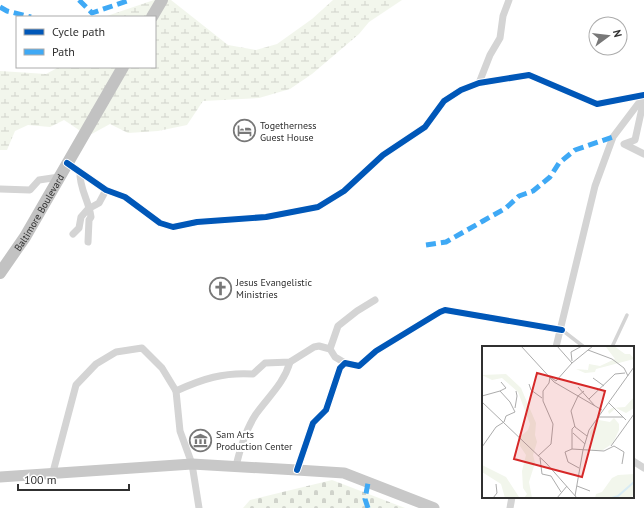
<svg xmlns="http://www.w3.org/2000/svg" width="644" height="508" viewBox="0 0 644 508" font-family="'PT Sans',sans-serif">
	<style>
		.wetland { fill: url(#wetland-marsh) }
		.cemetery { fill: url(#cemetery-stones) }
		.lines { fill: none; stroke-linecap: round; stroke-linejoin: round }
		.lane { stroke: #d4d4d4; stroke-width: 3.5 }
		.street { stroke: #d4d4d4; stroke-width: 7 }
		.primary { stroke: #c8c8c8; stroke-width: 11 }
		.highway { stroke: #c2c2c2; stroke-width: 12 }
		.quiet { stroke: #3fa9f5; stroke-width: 5; stroke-dasharray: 10 5; stroke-linecap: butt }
		.cycleway-casing { stroke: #fff; stroke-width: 8 }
		.cycleway { stroke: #0057b8; stroke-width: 6 }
		.labels { text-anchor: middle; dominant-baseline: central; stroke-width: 4; stroke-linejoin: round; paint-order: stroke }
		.poi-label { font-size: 10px; fill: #303030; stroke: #fff; text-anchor: start }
		.street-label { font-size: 10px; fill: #303030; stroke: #fff }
		.inset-river { fill: none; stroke: #d8ebf4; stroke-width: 2 }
		.inset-road { fill: none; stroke: #acacac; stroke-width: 1 }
		.view { fill: #d62828; fill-opacity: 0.15; stroke: #d62828; stroke-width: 2 }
		.inset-edge { fill: none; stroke: #303030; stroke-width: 2 }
	</style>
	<defs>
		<pattern id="wetland-marsh" width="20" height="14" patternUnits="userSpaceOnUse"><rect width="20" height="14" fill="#f2f6ec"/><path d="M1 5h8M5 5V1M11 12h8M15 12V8" fill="none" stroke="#d0d3cb"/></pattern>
		<pattern id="cemetery-stones" width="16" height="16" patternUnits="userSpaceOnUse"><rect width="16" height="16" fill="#f2f6ec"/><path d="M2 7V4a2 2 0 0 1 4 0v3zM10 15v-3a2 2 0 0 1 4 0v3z" fill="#d0d3cb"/></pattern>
	</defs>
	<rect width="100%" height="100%" fill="#fff"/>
	<!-- wetland -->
	<polygon class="wetland" points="154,0 171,0 228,45 256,50 277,44 312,19 333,0 402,0 369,22 359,34 312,74 290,89 259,98 203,101 187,125 158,131 128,133 110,124 88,136 64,120 50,127 28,125 15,131 7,150 0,150 0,71 46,74 59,67 155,67 155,17 104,17"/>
	<!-- cemetery -->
	<polygon class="cemetery" points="332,480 405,508 243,508 250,500"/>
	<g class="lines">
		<!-- lane -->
		<g class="lane">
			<polyline points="562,330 584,347"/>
			<polyline points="612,347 627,315"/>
		</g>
		<!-- street -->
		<g class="street">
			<polyline points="479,83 490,55 500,38 503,16 509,0"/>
			<polyline points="644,99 635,140 624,144 644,154"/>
			<polyline points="67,163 106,190 125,197 160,223 173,227 197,222 266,217 318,207 344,191 383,155 425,127 444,101 461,90 479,83 529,75 597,104 644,95"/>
			<path d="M 80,172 C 79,188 89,201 91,217 L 89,220 L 88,242"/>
			<polyline points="0,189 30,190 39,180 59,177"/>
			<polyline points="73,234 79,228 81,217 88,209 99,203 106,190"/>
			<polyline points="556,347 595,186 613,137 644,96"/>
			<polyline points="330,349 338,326 357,311 375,300"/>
			<path d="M 176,391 C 202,379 224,372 253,374 L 265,363 L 290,362 L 314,347 L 319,346 L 330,349 L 335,357 L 345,363"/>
			<polyline points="633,461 644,468"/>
			<path d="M 236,466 C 240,449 246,429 256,414 C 269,396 284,383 290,362"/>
			<polyline points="297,470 313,423 326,410 340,368 345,363 359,366 376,351 440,312 445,310 562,330"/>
			<polyline points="53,472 76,385 96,364 116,352 142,348 162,368 176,391 180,431 192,464 199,508"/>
			<polyline points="510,508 512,497"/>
		</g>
		<!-- primary -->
		<polyline class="primary" points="0,477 192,464 297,470 344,473 434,508"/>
		<!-- highway -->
		<g class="highway">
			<polyline points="152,17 162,0"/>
			<path id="s1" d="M 0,273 L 25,237 L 123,67"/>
		</g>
		<!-- quiet -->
		<g class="quiet">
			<polyline points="79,0 92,13 130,0"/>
			<polyline points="0,7 7,11 31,17"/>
			<polyline points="426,245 446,242 483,221 506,208 519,196 533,191 550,177 559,163 575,150 613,137"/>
			<polyline points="368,508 365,499 368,483"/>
		</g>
		<defs>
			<g id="cycleway">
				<polyline points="67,163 106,190 125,197 160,223 173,227 197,222 266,217 318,207 344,191 383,155 425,127 444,101 461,90 479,83 529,75 597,104 644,95"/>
				<polyline points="297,470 313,423 326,410 340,368 345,363 359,366 376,351 440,312 445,310 562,330"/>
			</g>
		</defs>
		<!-- cycleway casing -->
		<use href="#cycleway" class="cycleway-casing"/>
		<!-- cycleway -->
		<use href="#cycleway" class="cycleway"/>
	</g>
	<!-- icons -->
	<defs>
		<symbol id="hotel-ring" viewBox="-11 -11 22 22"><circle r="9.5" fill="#fff" stroke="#787878" stroke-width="1.5"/><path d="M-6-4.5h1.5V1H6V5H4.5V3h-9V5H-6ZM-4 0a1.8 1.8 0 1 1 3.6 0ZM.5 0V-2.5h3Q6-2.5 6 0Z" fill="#787878"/></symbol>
		<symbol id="church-ring" viewBox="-11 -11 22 22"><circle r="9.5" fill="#fff" stroke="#787878" stroke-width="1.5"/><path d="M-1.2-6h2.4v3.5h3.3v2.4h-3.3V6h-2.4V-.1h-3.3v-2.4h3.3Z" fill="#787878"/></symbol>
		<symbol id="museum-ring" viewBox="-11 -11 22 22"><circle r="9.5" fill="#fff" stroke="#787878" stroke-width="1.5"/><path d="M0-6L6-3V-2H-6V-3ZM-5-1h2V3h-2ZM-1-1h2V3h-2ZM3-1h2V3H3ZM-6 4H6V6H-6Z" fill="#787878"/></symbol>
	</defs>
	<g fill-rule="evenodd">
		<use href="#hotel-ring" x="232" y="118" width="25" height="25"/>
		<use href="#church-ring" x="208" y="276" width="25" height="25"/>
		<use href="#museum-ring" x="188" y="428" width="25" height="25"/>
	</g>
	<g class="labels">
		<!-- poi labels -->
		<g class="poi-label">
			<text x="260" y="125">Togetherness<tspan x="260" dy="12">Guest House</tspan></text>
			<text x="236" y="282">Jesus Evangelistic<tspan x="236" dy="12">Ministries</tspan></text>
			<text x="216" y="434">Sam Arts<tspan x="216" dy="12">Production Center</tspan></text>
		</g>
		<!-- street labels -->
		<g class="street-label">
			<text stroke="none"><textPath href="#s1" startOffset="72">Baltimore Boulevard</textPath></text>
		</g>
	</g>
	<!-- overview -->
	<g transform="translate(482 346)">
		<rect width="152" height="152" fill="#fff"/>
		<path d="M 120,0 L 132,0 L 143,8 L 148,8 L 152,13 L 114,23 L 113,26 L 103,27 L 94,23 L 106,24 L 107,18 L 118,20 L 133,13 L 124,1 ZM 24,28 L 39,42 L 54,77 L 53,89 L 55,96 L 51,109 L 53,117 L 47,136 L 50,152 L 42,152 L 45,148 L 41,142 L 40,125 L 44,109 L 38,100 L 38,91 L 46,84 L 48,78 L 36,46 L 20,32 L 10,34 L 0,29 ZM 152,51 L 152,62 L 144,67 L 134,62 L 127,68 L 126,65 L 130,62 L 143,61 ZM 0,119 L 24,131 L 37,151 L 40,152 L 23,152 L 19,138 L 0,126 ZM 152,128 L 152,147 L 149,152 L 113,152 L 114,148 L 120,146 L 130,132 L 136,129 Z" fill="#f2f6ec"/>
		<path d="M 132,72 L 137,78 L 137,84 L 131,97 L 121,104 L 110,105 L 108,86 L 117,74 L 128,76 Z" fill="#f2f6ec"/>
		<path class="inset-river" d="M 130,152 L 136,150 L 152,136"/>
		<path class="inset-road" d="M 39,0 L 72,36 L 120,64M 106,4 L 130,13 L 142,22 L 146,30M 90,15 L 89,6 L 100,0M 90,17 L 111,0M 111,32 L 122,40M 47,38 L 49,44 L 60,52M 96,41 L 113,60M 102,45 L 96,50 L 89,65 L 93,81 L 105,90M 0,50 L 18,45M 107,53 L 133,28 L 143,27M 0,56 L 65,118 L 95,152M 127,57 L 144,74M 33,62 L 35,50 L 34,45M 117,71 L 141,71M 91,87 L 103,98M 129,100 L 152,68M 0,101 L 14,81 L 22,76 L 24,70 L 33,66 L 28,56 L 18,45 L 24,42 L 19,36M 90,103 L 90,83 L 93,80M 56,110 L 69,98 L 71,78 L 61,55 L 61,45 L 67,37 L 68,31 L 74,35 L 90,17 L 75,0M 58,112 L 60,128 L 69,130 L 79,146M 97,122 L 86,116 L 83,106 L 90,103 L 122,105 L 132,100 L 142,106 L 140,118M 95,140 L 108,145M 93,150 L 101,104 L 107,84 L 152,21M 11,152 L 15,147 L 14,138M 75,152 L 85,140"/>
		<path class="view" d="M 55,27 L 123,45 L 100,131 L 32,113 Z"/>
		<rect width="152" height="152" class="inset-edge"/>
	</g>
	<!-- legend -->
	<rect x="16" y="16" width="140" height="52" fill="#ffffff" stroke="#acacac"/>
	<rect x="24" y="29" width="20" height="6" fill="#0057b8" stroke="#acacac"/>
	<text x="52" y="36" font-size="12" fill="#303030">Cycle path</text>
	<rect x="24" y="49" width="20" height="6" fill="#3fa9f5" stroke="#acacac"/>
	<text x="52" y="56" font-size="12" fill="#303030">Path</text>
	<!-- north arrow -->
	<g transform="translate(608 36) rotate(75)"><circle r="19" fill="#ffffff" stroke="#acacac"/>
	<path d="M0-3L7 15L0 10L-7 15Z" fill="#787878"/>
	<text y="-6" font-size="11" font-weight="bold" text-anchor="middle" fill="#303030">N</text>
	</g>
	<!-- scale -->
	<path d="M18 484v6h111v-6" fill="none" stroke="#303030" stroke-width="2"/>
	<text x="24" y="484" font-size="12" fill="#303030" stroke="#ffffff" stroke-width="3" paint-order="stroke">100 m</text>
</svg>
